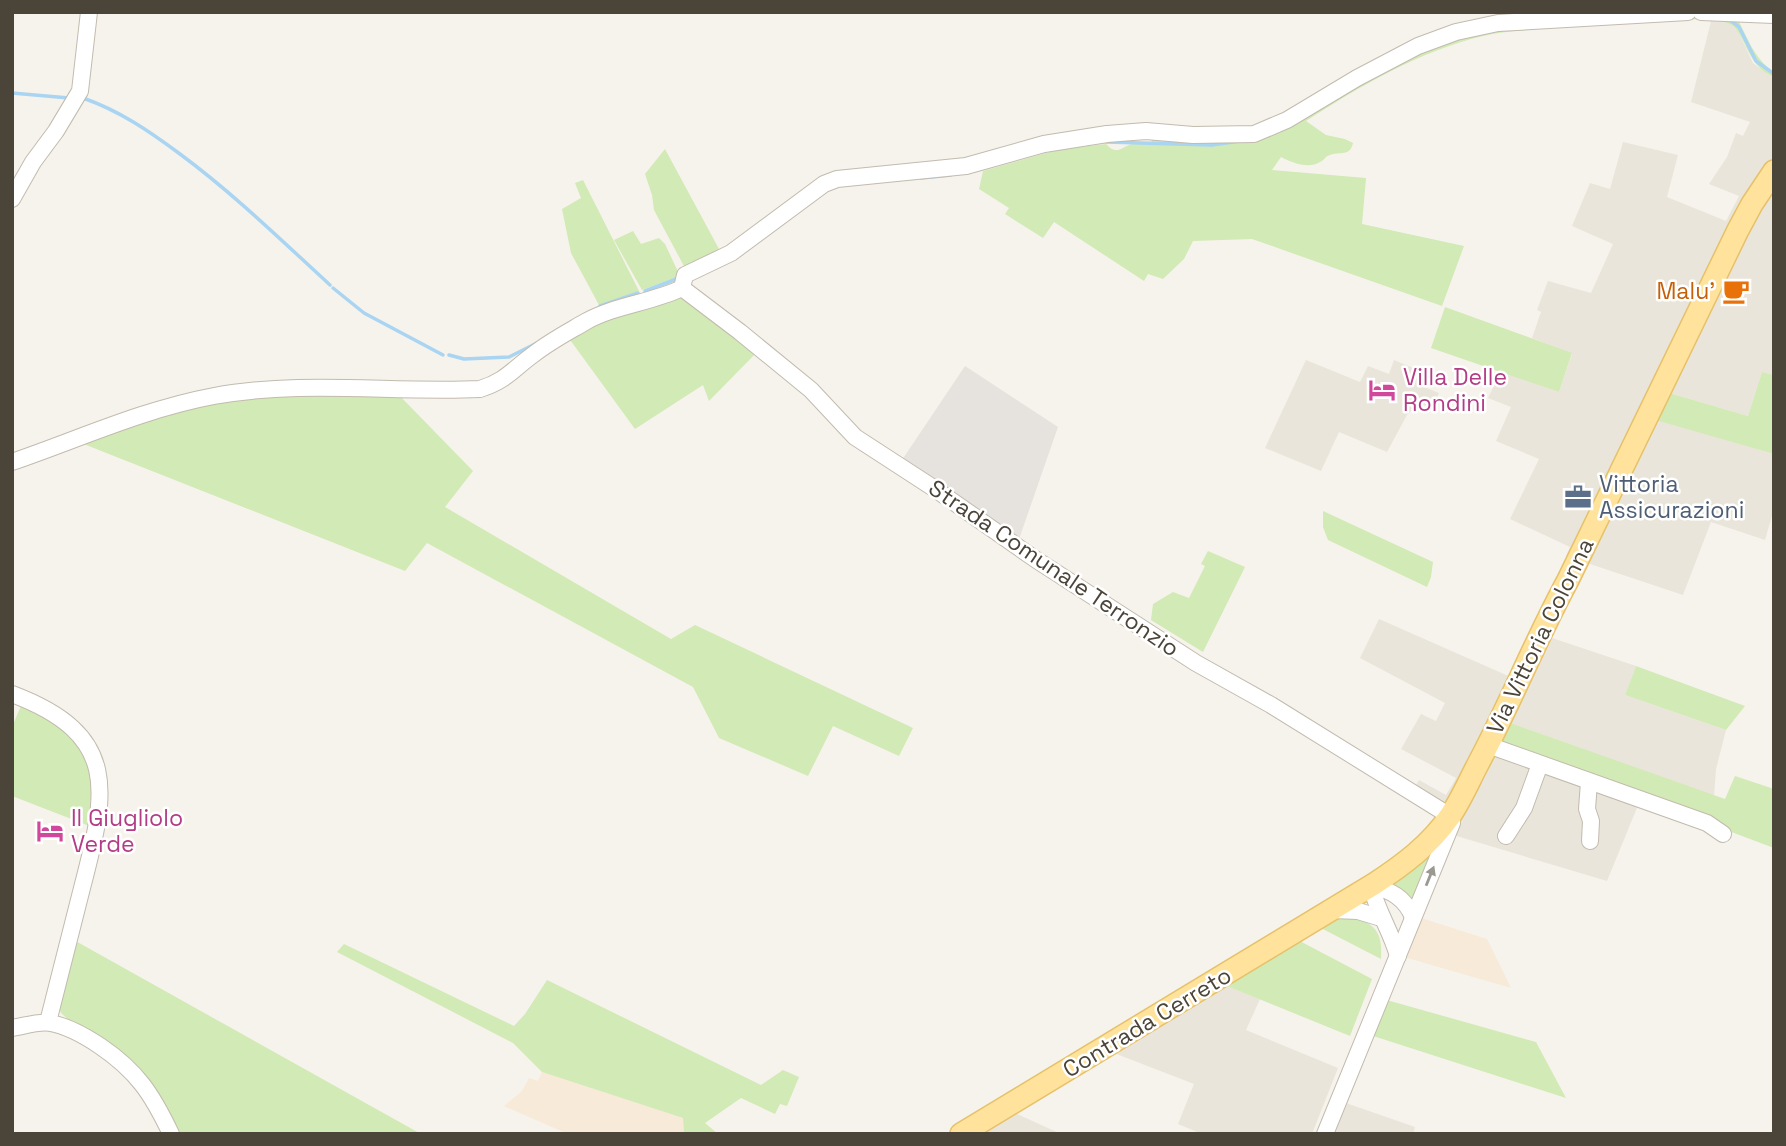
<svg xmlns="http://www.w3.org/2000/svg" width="1786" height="1146" viewBox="0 0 1786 1146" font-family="'Space Grotesk',sans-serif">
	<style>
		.residential { fill: #eae5da }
		.commercial { fill: #f7ead8 }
		.industrial { fill: #e6e2dd }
		.green { fill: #d2eab5 }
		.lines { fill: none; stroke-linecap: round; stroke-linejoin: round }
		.stream { stroke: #a9d4f2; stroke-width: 3.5 }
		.minor-casing { stroke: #c2bbae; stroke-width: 18 }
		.major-casing { stroke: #e6c16a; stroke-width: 24 }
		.minor { stroke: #fff; stroke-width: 16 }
		.major { stroke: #ffe39c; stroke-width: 21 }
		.oneway { fill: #9c9892 }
		.labels { text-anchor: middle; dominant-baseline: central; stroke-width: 5; stroke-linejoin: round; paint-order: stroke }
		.food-label { font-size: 23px; fill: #c56008; stroke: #fff; text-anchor: end }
		.hotel-label { font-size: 23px; fill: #b23c85; stroke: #fff; text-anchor: start }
		.service-label { font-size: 23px; fill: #4e5e75; stroke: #fff; text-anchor: start }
		.street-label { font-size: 23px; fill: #4b4439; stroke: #fff }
	</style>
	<rect width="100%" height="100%" fill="#f6f3ec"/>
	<!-- residential -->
	<g class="residential">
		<polygon points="1711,21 1730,23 1738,31 1753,63 1767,74 1774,77 1774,375 1762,372 1748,416 1666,392 1652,418 1774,454 1774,509 1765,540 1711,522 1683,595 1566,556 1570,547 1510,519 1539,459 1496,441 1511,407 1488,398 1501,371 1559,392 1572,354 1532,338 1541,312 1537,310 1548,281 1591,293 1613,244 1572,226 1590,183 1610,189 1623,142 1678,155 1667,197 1726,221 1739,196 1709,184 1727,157 1736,133 1743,136 1750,122 1691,102"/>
		<polygon points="1306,360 1360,382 1368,366 1389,374 1394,360 1430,375 1424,387 1439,393 1433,408 1419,403 1407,415 1387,452 1339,432 1321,471 1265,448"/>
		<polygon points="1379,619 1522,682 1543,635 1636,666 1625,695 1726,730 1716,769 1714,796 1505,721 1641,798 1607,881 1450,834 1456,822 1412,792 1419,780 1446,795 1456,778 1401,749 1421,714 1436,721 1445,703 1360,658"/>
		<polygon points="1222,984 1260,999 1246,1030 1338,1068 1312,1134 1202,1134 1178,1124 1194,1084 1106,1050"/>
		<polygon points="1346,1103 1415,1127 1413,1134 1334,1134"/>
		<polygon points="1006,1109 1061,1134 966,1134"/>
	</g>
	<!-- commercial -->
	<g class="commercial">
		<polygon points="1418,917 1487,939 1511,988 1404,957"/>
		<polygon points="542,1072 683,1118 684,1134 568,1134 504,1106 522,1091 529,1078 538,1081"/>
	</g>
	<!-- industrial -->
	<polygon class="industrial" points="965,366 1058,427 1018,542 900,463"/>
	<!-- green -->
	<g class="green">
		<path d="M 1689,14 L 1736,16 C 1747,36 1754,59 1774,72 L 1774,77 C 1745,67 1746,28 1727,23 C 1706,16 1670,21 1647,22 C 1610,22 1573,25 1536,29 C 1518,31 1500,32 1483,36 C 1420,51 1360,86 1306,121 L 1326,135 L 1345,139 L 1353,143 C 1350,157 1340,151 1330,155 C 1324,157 1326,159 1320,162 C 1309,169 1292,163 1281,157 L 1272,170 L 1366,178 L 1362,224 L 1464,246 L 1442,306 L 1252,239 L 1193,241 L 1184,259 L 1163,279 L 1148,274 L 1144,281 L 1054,222 L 1043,238 L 1005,214 L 1009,208 L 979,189 L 983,171 L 1060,149 L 1106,144 C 1117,156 1121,147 1132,144 C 1137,143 1146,144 1151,144 L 1153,135 L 1253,135 L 1389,65 L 1486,28 Z"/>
		<polygon points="665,149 719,249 685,268 654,210 652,195 645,174"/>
		<polygon points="583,180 639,291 599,305 571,253 562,209 581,198 575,183"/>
		<polygon points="633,231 641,244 659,238 665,244 680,276 642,290 614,240"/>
		<polygon points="680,296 756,353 709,401 703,385 635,429 568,337 582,328"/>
		<polygon points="1445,307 1572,353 1559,392 1431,348"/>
		<polygon points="1762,372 1774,375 1774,454 1652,419 1666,392 1748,416"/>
		<polygon points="396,392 473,471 445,507 671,639 695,625 913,728 899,756 833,726 808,776 719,738 693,687 427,543 405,571 76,441 213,399"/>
		<polygon points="1323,511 1433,562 1431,577 1427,587 1328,540 1323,527"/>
		<polygon points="1208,551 1245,567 1203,652 1151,620 1153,604 1173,592 1189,598 1205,566 1201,564"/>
		<polygon points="1636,666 1745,706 1726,730 1625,695"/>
		<polygon points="23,701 74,735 94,772 92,827 12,796 12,727"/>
		<polygon points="1505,721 1725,799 1735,776 1774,789 1774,848 1494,743"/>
		<polygon points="1434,848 1411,904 1386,887"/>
		<path d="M 1335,914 C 1365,920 1384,922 1381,959 L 1315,925 Z"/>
		<polygon points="1294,938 1372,979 1350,1036 1222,984"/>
		<polygon points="72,939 421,1134 174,1134 158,1102 61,1013 57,1004"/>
		<polygon points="344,944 514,1026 525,1014 547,980 761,1085 783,1070 799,1077 787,1106 780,1104 775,1114 741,1098 705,1123 718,1134 684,1134 683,1118 542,1072 513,1043 337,952"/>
		<polygon points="1383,999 1536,1042 1566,1098 1367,1034"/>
	</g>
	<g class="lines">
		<!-- stream -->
		<g class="stream">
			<polyline points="1730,20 1739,27 1756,61 1774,74"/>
			<polyline points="12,93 69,98"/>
			<path d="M 83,98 C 120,111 149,131 180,154 C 234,194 281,240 330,285"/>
			<polyline points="1106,142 1212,145 1240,141"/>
			<polyline points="921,178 951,175"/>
			<polyline points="333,288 364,313 443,355"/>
			<polyline points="645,291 679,278"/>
			<polyline points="600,306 638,293"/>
			<polyline points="449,355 464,359 509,357 537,343"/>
		</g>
		<defs>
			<g id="minor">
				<polyline points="1701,12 1774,15"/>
				<polyline points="12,199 33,162 56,131 80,91 89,12"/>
				<polyline points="682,288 740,332 811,390 855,437 935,489 1035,559 1196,663 1271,705 1450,816 1452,823 1325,1134"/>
				<path d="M 12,462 C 79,439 144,409 214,396 C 301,380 392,393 480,389 C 506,381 513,369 534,354 C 549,342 568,332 585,322 C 615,305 651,303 682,288 L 685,275 L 731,253 L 824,184 L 837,179 L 966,166 L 1044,144 L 1107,134 L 1146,131 L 1193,135 L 1254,134 L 1287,120 L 1357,78 L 1418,46 L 1456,32 L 1498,23 L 1688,12"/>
				<path d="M 12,694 C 121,735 107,792 82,888 C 71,933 59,977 48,1022"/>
				<polyline points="1488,745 1707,823 1723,834"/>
				<polyline points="1589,782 1587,809 1591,821 1590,841"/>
				<polyline points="1506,836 1524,808 1540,764"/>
				<polyline points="1333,910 1358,911 1381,918"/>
				<path d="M 1398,956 C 1391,931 1377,911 1371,886 C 1391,890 1405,898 1413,917"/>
				<path d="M 12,1028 C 24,1026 39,1021 50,1023 C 68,1026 85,1036 100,1046 C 137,1071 152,1094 171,1134"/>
			</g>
			<path id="major" d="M 961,1134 L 1374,884 C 1403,865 1430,845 1450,816 C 1461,800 1469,781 1478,764 C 1510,704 1535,641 1568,580 L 1738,230 L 1752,204 L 1774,171"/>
		</defs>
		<!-- minor casing -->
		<use href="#minor" class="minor-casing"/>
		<!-- major casing -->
		<use href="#major" class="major-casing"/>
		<!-- minor -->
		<use href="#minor" class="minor"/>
		<!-- major -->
		<use href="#major" class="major"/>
	</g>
	<!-- one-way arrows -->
	<defs><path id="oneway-solid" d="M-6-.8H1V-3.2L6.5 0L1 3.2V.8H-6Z" transform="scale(1.75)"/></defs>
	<use class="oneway" href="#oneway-solid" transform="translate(1430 876) rotate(-68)"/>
	<!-- icons -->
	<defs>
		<symbol id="cafe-bare" viewBox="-9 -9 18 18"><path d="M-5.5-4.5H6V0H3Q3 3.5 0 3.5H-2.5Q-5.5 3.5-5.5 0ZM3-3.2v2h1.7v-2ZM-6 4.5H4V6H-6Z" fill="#e8710a" stroke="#fff" stroke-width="2.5" paint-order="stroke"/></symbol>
		<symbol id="hotel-bare" viewBox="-9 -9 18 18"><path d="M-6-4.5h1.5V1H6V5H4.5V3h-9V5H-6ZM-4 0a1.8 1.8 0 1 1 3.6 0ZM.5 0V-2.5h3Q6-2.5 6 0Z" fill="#d1479c" stroke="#fff" stroke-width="2.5" paint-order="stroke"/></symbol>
		<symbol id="office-bare" viewBox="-9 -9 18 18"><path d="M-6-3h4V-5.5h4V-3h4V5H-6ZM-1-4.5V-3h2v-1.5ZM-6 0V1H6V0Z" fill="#5c6f8a" stroke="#fff" stroke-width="2.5" paint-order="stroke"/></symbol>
	</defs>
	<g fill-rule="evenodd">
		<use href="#cafe-bare" x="1717" y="272" width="38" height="38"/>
		<use href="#hotel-bare" x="1363" y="371" width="38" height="38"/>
		<use href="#office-bare" x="1559" y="478" width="38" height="38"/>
		<use href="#hotel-bare" x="31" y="812" width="38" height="38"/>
	</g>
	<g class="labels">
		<!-- food labels -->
		<g class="food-label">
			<text x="1715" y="291">Malu'</text>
		</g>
		<!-- hotel labels -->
		<g class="hotel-label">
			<text x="1403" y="377">Villa Delle<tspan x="1403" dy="26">Rondini</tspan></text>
			<text x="71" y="818">Il Giugliolo<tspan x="71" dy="26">Verde</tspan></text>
		</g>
		<!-- service labels -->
		<g class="service-label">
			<text x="1599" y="484">Vittoria<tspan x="1599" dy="26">Assicurazioni</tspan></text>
		</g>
		<!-- street labels -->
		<g class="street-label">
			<text transform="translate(1054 568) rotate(34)">Strada Comunale Terronzio</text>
			<text transform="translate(1540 636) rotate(-64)">Via Vittoria Colonna</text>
			<text transform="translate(1147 1022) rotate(-31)">Contrada Cerreto</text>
		</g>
	</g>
	<!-- border -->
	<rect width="1786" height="1146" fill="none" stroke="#4b4439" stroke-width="28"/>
</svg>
